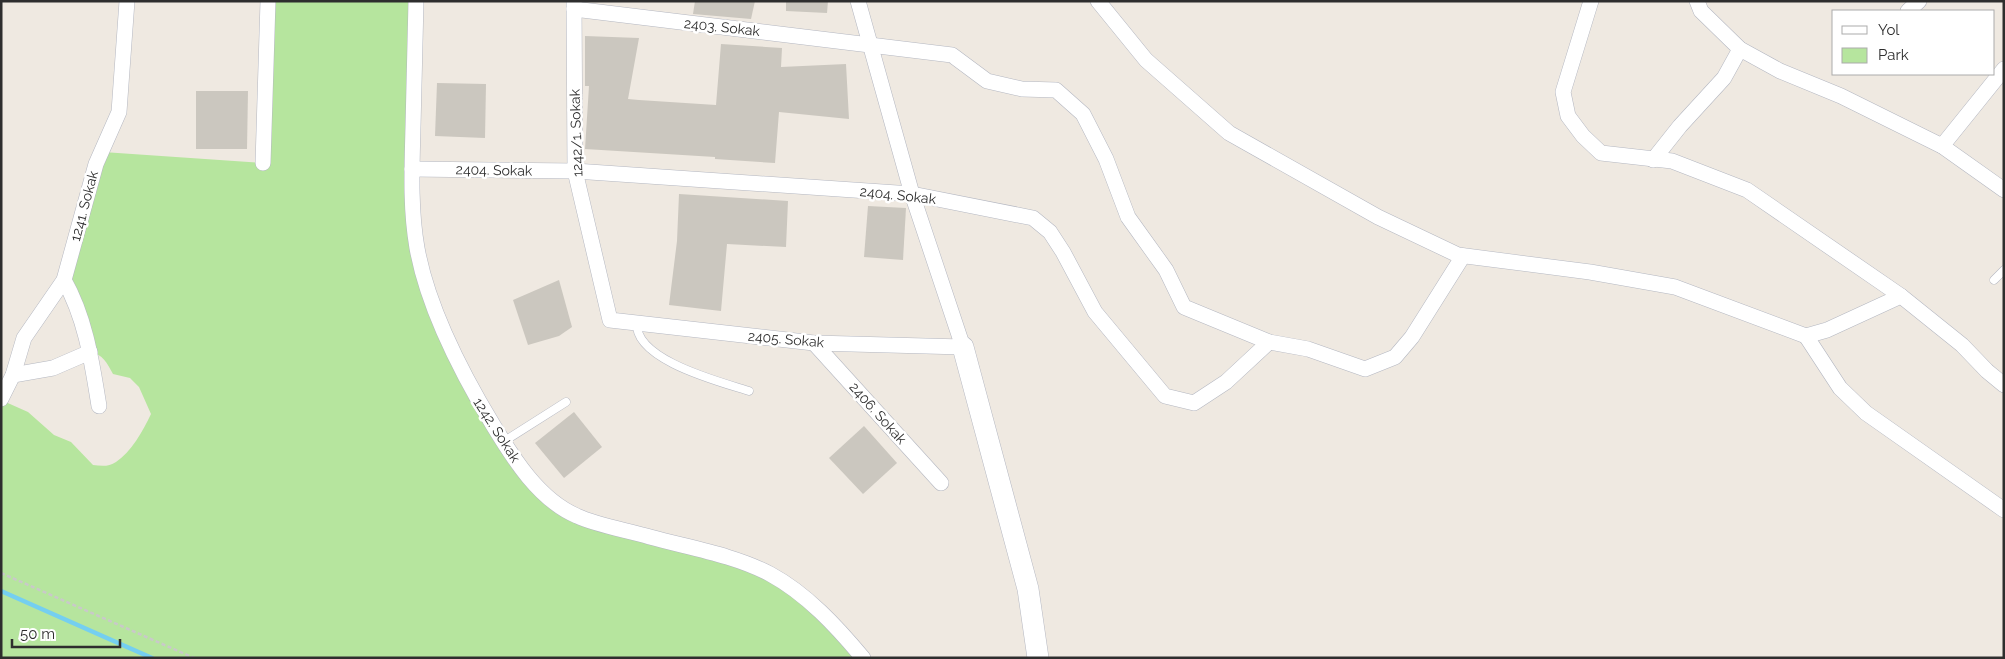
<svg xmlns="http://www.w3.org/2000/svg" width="2005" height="659" viewBox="0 0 2005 659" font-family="Raleway,sans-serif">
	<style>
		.green { fill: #b6e59e }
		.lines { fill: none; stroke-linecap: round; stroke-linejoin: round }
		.stream { stroke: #75cff0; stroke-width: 4.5 }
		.building { fill: #cbc7bf }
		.lane-casing { stroke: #b4b7c1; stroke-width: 9 }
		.street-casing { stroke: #b4b7c1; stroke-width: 16 }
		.secondary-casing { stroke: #b4b7c1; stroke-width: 22 }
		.path { stroke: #c9c9c9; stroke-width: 2.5; stroke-dasharray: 4 2.5; stroke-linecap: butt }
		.lane { stroke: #fff; stroke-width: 8 }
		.street { stroke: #fff; stroke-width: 15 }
		.secondary { stroke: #fff; stroke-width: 21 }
		.labels { text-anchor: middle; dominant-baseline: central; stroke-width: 5; stroke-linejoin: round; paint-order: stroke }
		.street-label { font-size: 14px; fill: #2e2e2e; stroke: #fff }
	</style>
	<rect width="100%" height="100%" fill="#efe9e1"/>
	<!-- green -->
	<path class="green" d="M 268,1 L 416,1 L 412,169 L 432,300 L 525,472 L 576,516 L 771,575 L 863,658 L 1,658 L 1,400 L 28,412 L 54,435 L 71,442 L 93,465 C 101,466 109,467 116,462 C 131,452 143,431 151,414 L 139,387 L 130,378 L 113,374 C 107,363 103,354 90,352 L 64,280 L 103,152 L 262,163 Z"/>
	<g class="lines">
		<!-- stream -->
		<polyline class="stream" points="1,591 152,658"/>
	</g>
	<!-- building -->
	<g class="building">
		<polygon points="695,1 755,1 751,19 693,14"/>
		<polygon points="786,1 828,1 827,13 786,11"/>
		<polygon points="585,36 639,38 628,99 639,100 716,105 721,44 782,48 781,67 846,64 849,119 779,112 775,163 715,159 715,157 585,149 589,86 585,86"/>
		<polygon points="437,83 486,84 485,138 435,136"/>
		<polygon points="196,91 248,91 247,149 196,149"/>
		<polygon points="679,194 788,201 786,247 727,244 721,311 669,305 677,241"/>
		<polygon points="868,206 906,208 903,260 864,257"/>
		<polygon points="559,280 572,327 559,336 528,345 513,300"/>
		<polygon points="574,412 602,447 564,478 535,443"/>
		<polygon points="864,426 897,463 863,494 829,458"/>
	</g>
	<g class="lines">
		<defs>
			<g id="lane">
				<polyline points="1994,280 2004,270"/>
				<path d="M 637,322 C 633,360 721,382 749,391"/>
				<polyline points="503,442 566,402"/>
			</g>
			<g id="street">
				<path d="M 416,1 C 415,43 414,85 413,127 C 412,167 410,208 417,248 C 428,309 461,372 493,425 C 513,458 539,500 577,516 C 599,526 627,530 650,537 C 690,548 734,555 770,574 C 807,594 837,627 863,658"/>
				<polyline points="574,1 575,171 610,320 814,343 963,347 912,194 858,1"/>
				<polyline points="1098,1 1146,60 1229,133 1378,217 1458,255 1590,272 1675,287 1806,336 1827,330 1901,296 1962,345 1987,371 2004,385"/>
				<polyline points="1591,1 1563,92 1568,116 1583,136 1601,153 1672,161 1747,190 1901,296"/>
				<polyline points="1697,1 1701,11 1740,49 1780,71 1841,96 1942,146 2004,190"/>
				<polyline points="574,9 952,55 987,81 1022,89 1056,90 1083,114 1106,159 1128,217 1166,270 1184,307 1269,342 1308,349 1365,369 1395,357 1412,337 1463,256"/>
				<polyline points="1908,11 1919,1"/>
				<polyline points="1942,146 2004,69"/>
				<polyline points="1653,160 1680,126 1724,78 1740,49"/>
				<polyline points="263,163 268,1"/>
				<polyline points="412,169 575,171 912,194 1033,218 1050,232 1063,252 1095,312 1165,396 1194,403 1226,382 1269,342"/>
				<path d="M 64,280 C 86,319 92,363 99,406"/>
				<polyline points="1806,336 1840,388 1866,413 2004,510"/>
				<polyline points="814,343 941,483"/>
				<polyline points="13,375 53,368 90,352"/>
				<polyline points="1,399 13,375 24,338 64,280 96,164 119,112 127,1"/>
			</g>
			<polyline id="secondary" points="963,347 1028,589 1038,658"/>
		</defs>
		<!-- lane casing -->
		<use href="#lane" class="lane-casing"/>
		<!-- street casing -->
		<use href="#street" class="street-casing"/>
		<!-- secondary casing -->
		<use href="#secondary" class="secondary-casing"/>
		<!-- path -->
		<polyline class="path" points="1,573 194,658"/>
		<!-- lane -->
		<use href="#lane" class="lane"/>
		<!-- street -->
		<use href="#street" class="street"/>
		<!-- secondary -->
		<use href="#secondary" class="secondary"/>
	</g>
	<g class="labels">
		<!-- street labels -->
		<g class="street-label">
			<text transform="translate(722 27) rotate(6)">2403. Sokak</text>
			<text transform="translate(576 133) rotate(-92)">1242/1. Sokak</text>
			<text transform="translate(494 170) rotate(1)">2404. Sokak</text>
			<text transform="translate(898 195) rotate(6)">2404. Sokak</text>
			<text transform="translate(84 206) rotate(-75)">1241. Sokak</text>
			<text transform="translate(786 339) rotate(5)">2405. Sokak</text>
			<text transform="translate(878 413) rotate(48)">2406. Sokak</text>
			<text transform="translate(497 430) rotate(57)">1242. Sokak</text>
		</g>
	</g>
	<!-- border -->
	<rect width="2005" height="659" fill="none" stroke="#2e2e2e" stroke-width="5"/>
	<!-- legend -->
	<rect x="1832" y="10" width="162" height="65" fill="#ffffff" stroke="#ababab"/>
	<rect x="1842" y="26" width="25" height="8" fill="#ffffff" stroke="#ababab"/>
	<text x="1878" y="35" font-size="15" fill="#2e2e2e">Yol</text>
	<rect x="1842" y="48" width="25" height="15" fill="#b6e59e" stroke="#ababab"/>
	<text x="1878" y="60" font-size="15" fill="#2e2e2e">Park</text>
	<!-- scale -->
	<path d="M12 639v8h108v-8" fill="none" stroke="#2e2e2e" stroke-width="2.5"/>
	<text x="20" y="639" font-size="15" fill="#2e2e2e" stroke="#ffffff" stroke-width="4" paint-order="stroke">50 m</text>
</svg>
